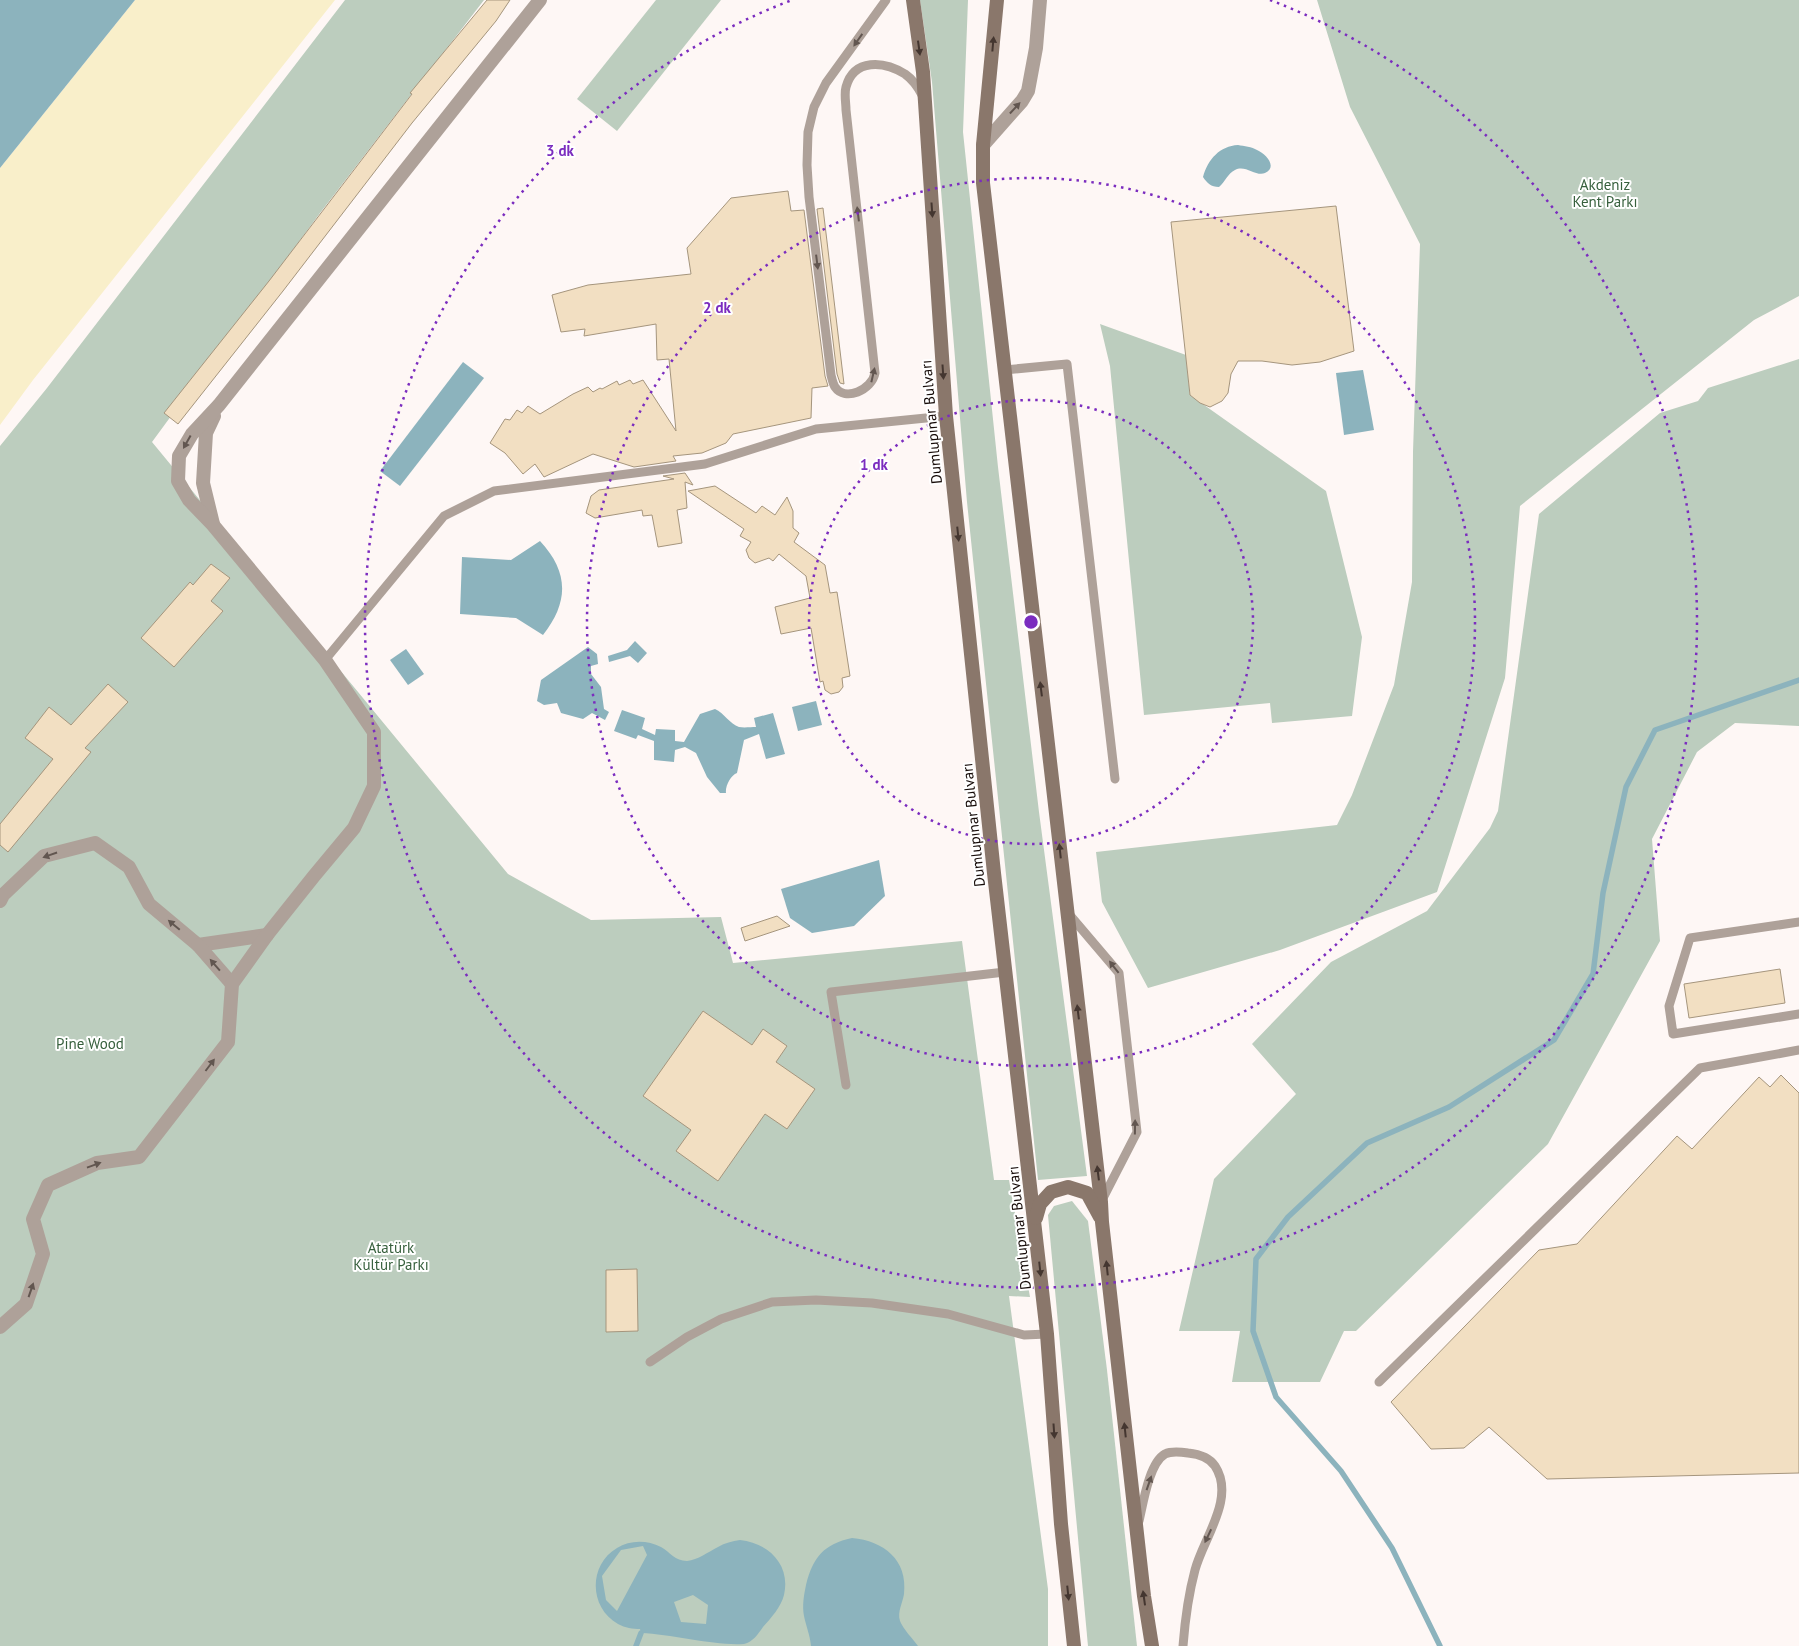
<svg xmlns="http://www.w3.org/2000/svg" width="1799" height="1646" viewBox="0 0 1799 1646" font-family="'PT Sans',sans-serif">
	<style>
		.green { fill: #bccdbe }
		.sand { fill: #f9efca }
		.water { fill: #8cb3bd; fill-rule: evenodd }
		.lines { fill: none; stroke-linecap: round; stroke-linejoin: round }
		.stream { stroke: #8cb3bd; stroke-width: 5.5 }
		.building { fill: #f2dfc2; stroke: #a5957d }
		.service { stroke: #aea199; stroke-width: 9 }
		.minor { stroke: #aea199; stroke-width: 14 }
		.tertiary { stroke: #aea199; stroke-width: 14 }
		.secondary { stroke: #8a776b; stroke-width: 14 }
		.oneway { fill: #625650 }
		.oneway2 { fill: #443630 }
		.ring { fill: none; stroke: #7b2cbf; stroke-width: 2.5; stroke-dasharray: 2.5 5 }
		.labels { text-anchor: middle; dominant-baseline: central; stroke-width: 4; stroke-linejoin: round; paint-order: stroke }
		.park-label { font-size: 15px; fill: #37603d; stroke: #fff }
		.street-label { font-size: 15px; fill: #160b08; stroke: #fff }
		.centre { fill: #7b2cbf; stroke: #fff; stroke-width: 2.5 }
		.ring-label { font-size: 15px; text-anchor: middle; font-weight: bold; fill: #7b2cbf; stroke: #fff; stroke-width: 4; stroke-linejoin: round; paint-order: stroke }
	</style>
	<rect width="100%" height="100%" fill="#fef7f5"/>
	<!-- green -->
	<g class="green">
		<polygon points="345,0 484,0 320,213 152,442 508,874 591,920 721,917 733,963 962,941 994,1180 1009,1180 1030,1297 1009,1296 1048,1589 1048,1646 0,1646 0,446 47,388"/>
		<polygon points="656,0 721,0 617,131 577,99"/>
		<polygon points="920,0 968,0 963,132 998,467 1039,812 1087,1176 1038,1180 967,502 932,82"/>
		<polygon points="1317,0 1799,0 1799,296 1754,320 1520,506 1505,678 1437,892 1280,950 1148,988 1102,902 1096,852 1337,825 1352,795 1394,685 1412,582 1413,452 1420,244 1350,107"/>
		<polygon points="1100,324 1186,355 1190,395 1326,491 1362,637 1352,716 1272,723 1270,703 1144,715 1110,366"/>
		<polygon points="1799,359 1799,726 1735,723 1697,752 1652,839 1660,941 1548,1144 1356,1331 1344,1331 1320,1382 1232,1382 1240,1331 1179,1331 1214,1179 1296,1094 1252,1044 1331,962 1427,911 1490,828 1498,811 1539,514 1660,413 1698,401 1708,388"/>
		<polygon points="1072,1201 1088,1221 1107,1370 1137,1646 1088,1646 1048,1215 1054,1206"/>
	</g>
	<!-- sand -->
	<polygon class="sand" points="135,0 335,0 33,380 0,425 0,168"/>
	<!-- water -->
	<g class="water">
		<polygon points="0,0 135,0 0,168"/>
		<path d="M 1238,145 C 1244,146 1252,147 1257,150 C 1266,154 1278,167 1265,173 C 1256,177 1245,164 1235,170 C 1228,173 1225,182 1219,187 C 1211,187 1207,183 1203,177 C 1208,159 1220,146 1238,145 Z"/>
		<polygon points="463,362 484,378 400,486 380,471"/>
		<polygon points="1363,370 1374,430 1344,435 1336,373"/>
		<path d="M 540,541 C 569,572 569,602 543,635 L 516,618 L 460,614 L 462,557 L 511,560 Z"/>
		<polygon points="635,641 647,653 638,663 630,656 609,662 608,656 627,650"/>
		<polygon points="588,647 597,654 598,664 591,666 591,674 601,687 604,709 609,712 605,720 592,713 583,719 561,713 557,703 544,705 537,701 541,680"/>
		<polygon points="406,649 424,674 408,685 390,660"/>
		<polygon points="816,701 822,725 798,731 792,707"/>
		<path d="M 715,709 C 724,713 730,724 739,727 C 744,728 751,727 756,727 L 754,718 L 773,713 L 785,754 L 766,759 L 759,734 L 744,740 L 737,773 C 731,775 725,786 726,793 L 720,793 L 707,777 L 696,753 L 685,747 L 675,750 L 674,762 L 654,760 L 654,741 L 638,735 L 636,739 L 614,731 L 622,710 L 645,718 L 642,729 L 655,735 L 656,729 L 675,730 L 675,741 L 684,742 L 700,714 Z"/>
		<polygon points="879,860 885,896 854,926 812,933 790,918 781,889"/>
		<path d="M 852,1538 C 884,1541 908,1560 904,1594 C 903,1602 897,1612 900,1621 C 903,1629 913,1639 918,1646 L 811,1646 C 810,1635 806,1626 804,1616 C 802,1605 804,1595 806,1585 C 813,1557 824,1544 852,1538 Z"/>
		<path d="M 740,1540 C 768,1543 791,1564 784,1595 C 781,1607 771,1618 763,1627 C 758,1634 753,1642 744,1644 C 714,1646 672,1634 641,1633 L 640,1629 C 633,1629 625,1628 618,1624 C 589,1608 588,1565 617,1548 C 630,1540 647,1540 661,1547 C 670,1552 675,1561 687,1561 C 698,1560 708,1552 718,1547 C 725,1543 732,1541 740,1540 ZM 643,1546 L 647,1555 L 617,1611 L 606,1600 L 602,1576 L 621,1550 ZM 693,1595 L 708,1605 L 706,1624 L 681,1622 L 674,1602 Z"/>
	</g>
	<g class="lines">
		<!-- stream -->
		<g class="stream">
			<polyline points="636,1646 641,1633"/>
			<polyline points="1440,1646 1392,1548 1341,1471 1276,1397 1253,1331 1256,1259 1288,1217 1367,1143 1449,1107 1554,1040 1593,974 1603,893 1626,787 1655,730 1799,680"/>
		</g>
	</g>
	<!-- building -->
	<g class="building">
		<polygon points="487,0 510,0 496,21 412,123 283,291 178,424 164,413 269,281 412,94 410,93"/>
		<polygon points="788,191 791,211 804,210 825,376 828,386 812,388 811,418 733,434 726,443 702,453 673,456 676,461 634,467 593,454 544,477 535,464 523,474 505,453 490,443 505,419 510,420 517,410 522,413 528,406 540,414 573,394 588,387 593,392 600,388 602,389 617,381 619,385 630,380 633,384 643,380 676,431 669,359 657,360 656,324 584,336 585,329 561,332 552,295 588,285 691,274 687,248 731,198"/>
		<polygon points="1336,206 1354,351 1320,362 1292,365 1262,361 1238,361 1231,374 1228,393 1222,401 1210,407 1200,403 1190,395 1171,222"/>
		<polygon points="823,208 844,384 840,383 837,374 817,209"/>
		<polygon points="685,473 693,485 685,482 687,508 677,510 682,543 658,547 652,515 643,516 642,510 595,518 586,513 591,496 599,490 674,479 663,476"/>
		<polygon points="715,486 756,513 762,506 775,515 787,497 793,511 793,528 799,533 794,542 825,565 830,593 837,592 850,676 842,678 843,687 839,692 831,694 825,690 823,681 820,682 811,628 781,634 775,607 810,598 806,576 779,554 773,561 769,558 755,563 749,558 746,550 751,542 740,536 744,529 688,491"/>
		<polygon points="211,564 230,578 211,601 223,611 174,667 141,638 190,582 193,585"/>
		<polygon points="108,684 128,702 85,748 91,752 8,852 0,845 0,824 53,759 25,738 49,707 71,725"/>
		<polygon points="777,916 790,926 745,941 741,928"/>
		<polygon points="1780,969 1785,1003 1689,1018 1684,984"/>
		<polygon points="703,1011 752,1045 763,1029 787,1046 776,1062 815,1089 787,1129 765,1114 718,1181 676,1151 691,1130 643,1096"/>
		<polygon points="1781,1075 1799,1093 1799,1473 1547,1479 1489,1427 1464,1448 1431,1449 1391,1402 1539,1250 1577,1244 1677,1136 1692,1149 1759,1077 1770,1087"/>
		<polygon points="637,1269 638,1331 606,1332 606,1270"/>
	</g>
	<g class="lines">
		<!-- service -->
		<g class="service">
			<path d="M 886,0 L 826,83 L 814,107 L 808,132 L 807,165 L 809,197 L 831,375 C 832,379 833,384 835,387 C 845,402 872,390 875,373 L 846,110 C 846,103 844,94 846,87 C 854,58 884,61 905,74 C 912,79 918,87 922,95"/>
			<polyline points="1004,370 1067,364 1115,779"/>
			<polyline points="325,660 444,516 494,491 705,464 816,429 946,416"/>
			<polyline points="1068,913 1119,973 1137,1132 1101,1202"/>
			<polyline points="1799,922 1690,938 1669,1006 1673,1034 1799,1014"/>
			<polyline points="846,1085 831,992 1005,972"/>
			<polyline points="650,1362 687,1337 721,1319 772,1302 816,1300 872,1303 948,1314 1024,1335 1047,1334"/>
			<polyline points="1379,1382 1700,1068 1799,1050"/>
			<path d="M 1139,1521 C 1143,1504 1149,1463 1165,1454 C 1171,1451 1181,1452 1188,1453 C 1198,1454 1209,1457 1215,1466 C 1236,1498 1203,1539 1195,1570 C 1188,1596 1185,1620 1183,1646"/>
		</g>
		<!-- minor -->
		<g class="minor">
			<polyline points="213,524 203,483 206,433 214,416"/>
			<polyline points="0,901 3,895 44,856 95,843 129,867 149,904 198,945 267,935"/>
			<polyline points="198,945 232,984"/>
			<polyline points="0,1327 26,1304 43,1254 33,1219 48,1185 97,1163 139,1157 228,1042 232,984 267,935 314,876 354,828 374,786 374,732 325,660 213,525 189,500 178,481 179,456 192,434 219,405 540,0"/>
		</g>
		<!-- tertiary -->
		<polyline class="tertiary" points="983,145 1022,101 1028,91 1036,48 1040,0"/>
		<!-- secondary -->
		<g class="secondary">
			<polyline points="913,0 923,72 946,416 994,873 1047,1334 1061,1524 1074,1646"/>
			<polyline points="997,0 983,145 983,183 1101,1202 1102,1222 1144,1596 1152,1646"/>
			<polyline points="1036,1218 1040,1204 1051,1192 1068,1187 1087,1193 1100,1217"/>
		</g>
	</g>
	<!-- one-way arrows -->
	<defs><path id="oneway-solid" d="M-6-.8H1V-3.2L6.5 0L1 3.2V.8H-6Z" transform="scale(1.25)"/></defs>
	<g class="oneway">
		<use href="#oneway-solid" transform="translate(858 40) rotate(125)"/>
		<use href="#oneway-solid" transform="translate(1015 108) rotate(-47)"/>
		<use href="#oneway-solid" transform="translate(858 214) rotate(-97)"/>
		<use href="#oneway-solid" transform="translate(817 262) rotate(83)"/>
		<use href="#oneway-solid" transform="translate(873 375) rotate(-77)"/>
		<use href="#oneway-solid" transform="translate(187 442) rotate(119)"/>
		<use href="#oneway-solid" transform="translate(50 855) rotate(161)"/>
		<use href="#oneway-solid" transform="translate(174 925) rotate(-140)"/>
		<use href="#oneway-solid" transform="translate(215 965) rotate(-131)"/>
		<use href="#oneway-solid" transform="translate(1114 967) rotate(-128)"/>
		<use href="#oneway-solid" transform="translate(210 1065) rotate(-53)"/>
		<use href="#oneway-solid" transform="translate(1135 1127) rotate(-89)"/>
		<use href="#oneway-solid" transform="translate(94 1165) rotate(-20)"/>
		<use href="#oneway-solid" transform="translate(31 1290) rotate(-71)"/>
		<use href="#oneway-solid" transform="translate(1149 1483) rotate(-71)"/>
		<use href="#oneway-solid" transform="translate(1208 1536) rotate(115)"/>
	</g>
	<g class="oneway2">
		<use href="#oneway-solid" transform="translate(993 44) rotate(-85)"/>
		<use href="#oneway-solid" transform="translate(919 48) rotate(82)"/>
		<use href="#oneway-solid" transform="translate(932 210) rotate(86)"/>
		<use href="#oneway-solid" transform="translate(943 372) rotate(86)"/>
		<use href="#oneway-solid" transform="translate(958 534) rotate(84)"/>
		<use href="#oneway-solid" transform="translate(1041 689) rotate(-97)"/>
		<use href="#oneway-solid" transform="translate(1060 851) rotate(-96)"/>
		<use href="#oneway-solid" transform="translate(1078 1012) rotate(-97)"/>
		<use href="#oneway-solid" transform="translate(1098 1173) rotate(-97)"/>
		<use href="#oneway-solid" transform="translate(1107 1268) rotate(-96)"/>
		<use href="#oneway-solid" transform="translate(1040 1269) rotate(84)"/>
		<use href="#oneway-solid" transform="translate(1125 1430) rotate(-96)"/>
		<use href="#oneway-solid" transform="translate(1054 1431) rotate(86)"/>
		<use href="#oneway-solid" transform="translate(1068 1593) rotate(84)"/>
		<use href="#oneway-solid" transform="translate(1144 1598) rotate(-98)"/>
	</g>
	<!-- distance rings -->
	<g class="ring">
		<circle cx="1031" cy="622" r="222"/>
		<circle cx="1031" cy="622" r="444"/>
		<path d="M1270 0A666 666 0 1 1 792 0"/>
	</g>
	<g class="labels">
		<!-- park labels -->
		<g class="park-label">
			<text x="1605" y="184">Akdeniz<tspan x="1605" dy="17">Kent Parkı</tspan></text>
			<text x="90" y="1043">Pine Wood</text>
			<text x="391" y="1247">Atatürk<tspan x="391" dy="17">Kültür Parkı</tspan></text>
		</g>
		<!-- street labels -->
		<g class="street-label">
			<text transform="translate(931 422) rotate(-95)">Dumlupınar Bulvarı</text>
			<text transform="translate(973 825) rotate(-96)">Dumlupınar Bulvarı</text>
			<text transform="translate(1019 1228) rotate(-96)">Dumlupınar Bulvarı</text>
		</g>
	</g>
	<circle cx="1031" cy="622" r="8" class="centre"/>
	<g class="ring-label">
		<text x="560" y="156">3 dk</text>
		<text x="717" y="313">2 dk</text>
		<text x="874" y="470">1 dk</text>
	</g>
</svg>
